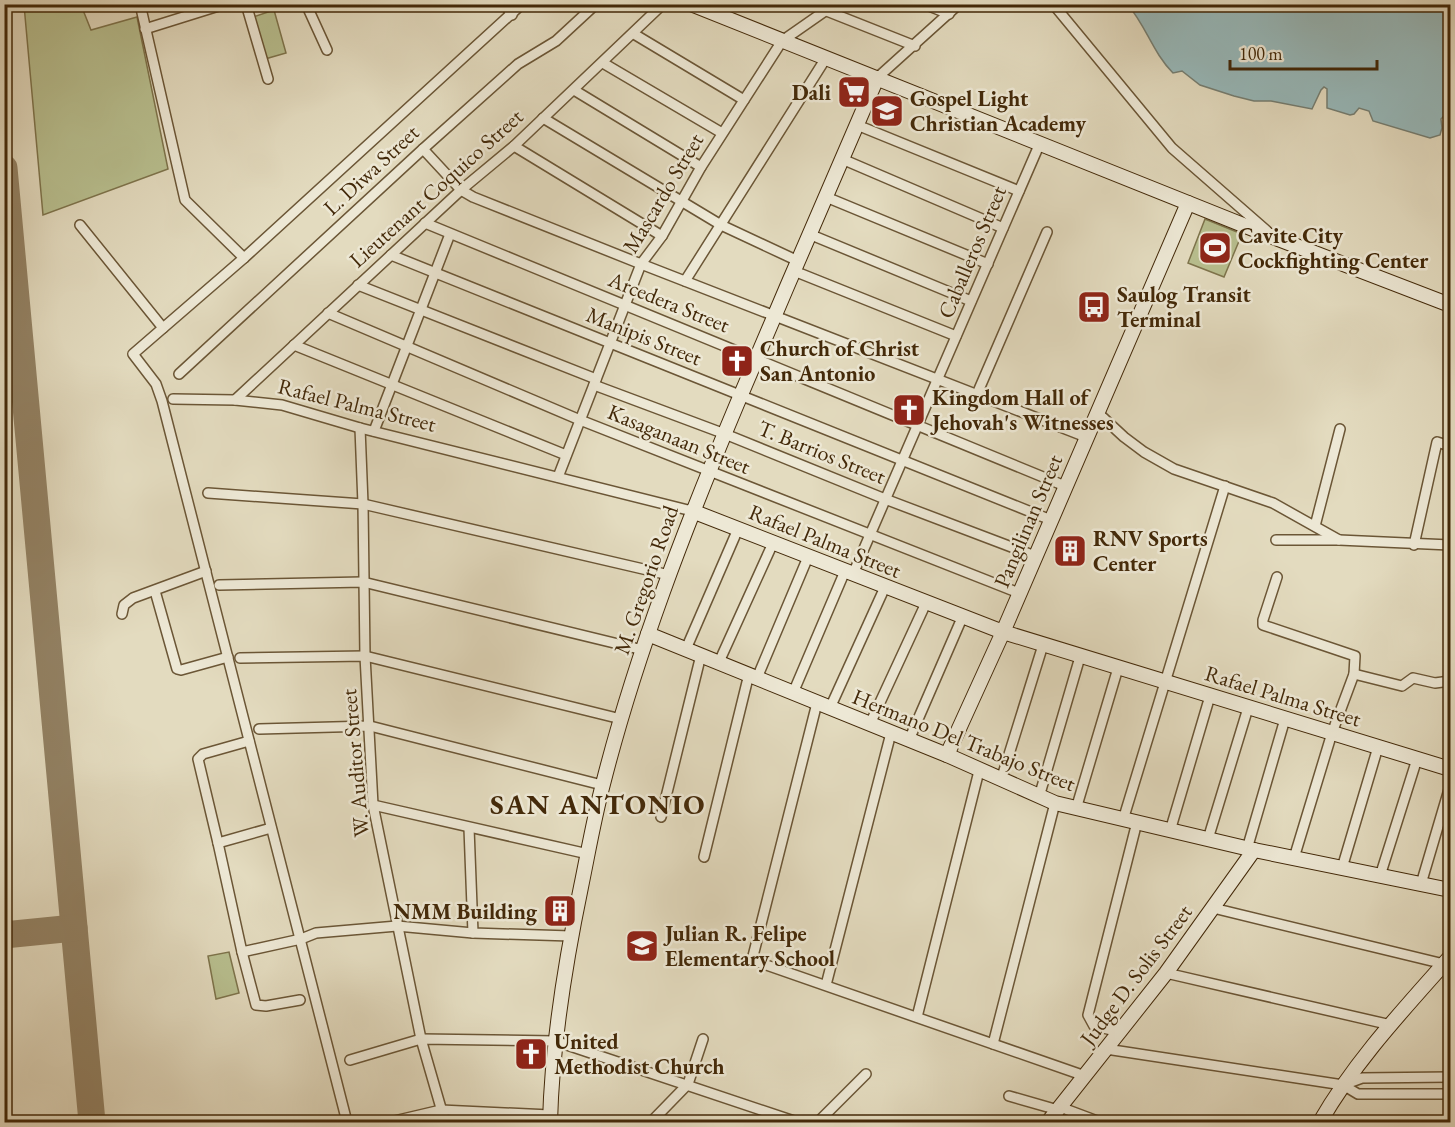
<svg xmlns="http://www.w3.org/2000/svg" width="1455" height="1127" viewBox="0 0 1455 1127" font-family="'EB Garamond',serif">
	<style>
		.green { fill: #b8bf8f; stroke: #7e744c; stroke-width: 1.5 }
		.water { fill: #98b9ba; stroke: #767f73; stroke-width: 1.5 }
		.lines { fill: none; stroke-linecap: round; stroke-linejoin: round }
		.taxiway { stroke: #938264; stroke-width: 27 }
		.street-casing { stroke: #6b5636; stroke-width: 12 }
		.secondary-casing { stroke: #432909; stroke-width: 16 }
		.street { stroke: #ede8d5; stroke-width: 9 }
		.secondary { stroke: #ede8d5; stroke-width: 14 }
		.labels { text-anchor: middle; dominant-baseline: central; stroke-width: 5; stroke-linejoin: round; paint-order: stroke }
		.poi-label { font-size: 22px; font-weight: bold; fill: #432909; stroke: #ede8d5; text-anchor: start }
		.street-label { font-size: 22px; fill: #432909; stroke: #ede8d5 }
		.district-label { font-size: 28px; font-weight: bold; letter-spacing: 1.5px; fill: #432909; stroke: #ede8d5 }
	</style>
	<rect width="100%" height="100%" fill="#e3dbbf"/>
	<filter id="stains"><feTurbulence type="fractalNoise" baseFrequency=".00333" numOctaves="4"/><feColorMatrix values="0 0 0 0 .2 0 0 0 0 .09 0 0 0 0 .02 0 0 0 .5 -.17"/></filter>
	<radialGradient id="worn" r=".72"><stop offset=".6" stop-color="#630" stop-opacity="0"/><stop offset="1" stop-color="#630" stop-opacity=".3"/></radialGradient>
	<!-- green -->
	<g class="green">
		<polygon points="24,5 81,5 91,30 137,17 168,169 43,215"/>
		<polygon points="274,10 286,53 265,59 253,17"/>
		<polygon points="1205,219 1242,234 1224,277 1188,263"/>
		<polygon points="229,952 239,993 216,999 208,956"/>
	</g>
	<!-- water -->
	<path class="water" d="M 1128,5 L 1450,5 L 1450,136 L 1445,133 L 1446,122 L 1443,117 L 1441,119 L 1442,128 L 1440,135 L 1430,138 L 1373,121 L 1369,111 L 1359,108 L 1354,114 L 1350,115 L 1327,108 L 1327,89 L 1324,87 L 1321,90 L 1312,109 L 1271,101 L 1254,101 L 1234,96 L 1200,85 L 1182,71 L 1173,73 C 1153,53 1146,26 1128,5 Z"/>
	<g class="lines">
		<!-- taxiway -->
		<g class="taxiway">
			<polyline points="4,168 92,1122"/>
			<polyline points="4,935 74,928"/>
		</g>
		<defs>
			<g id="street">
				<polyline points="140,4 185,200 244,258"/>
				<polyline points="246,4 268,79"/>
				<polyline points="306,4 327,50"/>
				<polyline points="505,4 512,15"/>
				<polyline points="809,4 915,46"/>
				<polyline points="924,4 949,14"/>
				<polyline points="1053,4 1172,148 1267,231"/>
				<polyline points="145,29 225,4"/>
				<polyline points="634,34 744,100"/>
				<polyline points="603,63 722,133"/>
				<polyline points="877,78 959,4"/>
				<polyline points="574,90 701,167"/>
				<polyline points="543,118 721,225 798,261"/>
				<polyline points="857,125 1019,191"/>
				<polyline points="514,146 662,236"/>
				<polyline points="423,149 461,190 473,197 641,264 1086,437"/>
				<polyline points="842,159 1003,228"/>
				<polyline points="826,197 988,264"/>
				<polyline points="425,223 1065,486"/>
				<polyline points="80,225 163,328"/>
				<polyline points="809,234 971,301"/>
				<polyline points="391,255 1051,520"/>
				<polyline points="794,271 956,336"/>
				<polyline points="685,281 826,58"/>
				<polyline points="358,285 596,379"/>
				<polyline points="328,313 580,420 1019,593"/>
				<polyline points="294,345 566,455"/>
				<polyline points="179,374 423,149 518,64 556,41 596,4"/>
				<polyline points="594,385 725,434 885,499 1035,556"/>
				<polyline points="977,394 1047,232"/>
				<polyline points="173,399 235,400 282,405 360,428 692,511"/>
				<polyline points="235,400 461,190 514,146 663,4"/>
				<polyline points="1097,412 1124,437 1144,452 1174,469 1273,503 1339,540"/>
				<polyline points="360,428 363,504 365,656 373,805 421,1039 445,1122"/>
				<polyline points="374,431 450,234"/>
				<polyline points="558,477 641,264 662,236 701,167 782,41 835,4"/>
				<polyline points="208,493 363,504 669,575"/>
				<polyline points="1315,526 1340,429"/>
				<polyline points="1276,540 1339,540 1450,545"/>
				<polyline points="1414,545 1437,442 1450,446"/>
				<polyline points="853,574 1040,143"/>
				<polyline points="1277,577 1263,620 1263,625 1355,656 1354,674"/>
				<polyline points="219,585 363,582 643,650"/>
				<polyline points="155,591 177,669 181,670 228,657"/>
				<polyline points="122,614 124,605 133,598 206,571"/>
				<polyline points="686,649 738,529"/>
				<polyline points="240,658 365,656 621,719"/>
				<polyline points="719,662 773,543"/>
				<polyline points="757,678 808,557"/>
				<polyline points="793,693 845,571"/>
				<polyline points="817,703 752,960 1085,1076"/>
				<polyline points="830,708 885,587"/>
				<polyline points="870,724 926,603"/>
				<polyline points="259,729 370,726 602,785"/>
				<polyline points="909,740 962,618"/>
				<polyline points="249,741 203,754 198,759 218,843 271,828"/>
				<polyline points="1001,780 1043,645"/>
				<polyline points="1039,797 1080,657"/>
				<polyline points="373,805 588,854"/>
				<polyline points="1076,809 1118,668"/>
				<polyline points="661,817 701,655"/>
				<polyline points="1123,820 1225,486"/>
				<polyline points="469,828 473,933"/>
				<polyline points="1170,831 1210,696"/>
				<polyline points="1208,839 1248,708"/>
				<polyline points="218,843 242,952 301,939 316,933 397,926 473,933 571,936"/>
				<polyline points="1247,849 1285,719"/>
				<polyline points="704,857 749,674"/>
				<polyline points="1294,858 1332,733 1354,674 1402,686 1413,678 1435,683 1450,681"/>
				<polyline points="1342,868 1378,747"/>
				<polyline points="1380,876 1417,759"/>
				<polyline points="1421,884 1450,786"/>
				<polyline points="1213,908 1444,964"/>
				<polyline points="242,952 256,1005 266,1006 300,1000"/>
				<polyline points="1166,973 1391,1025"/>
				<polyline points="826,985 891,733"/>
				<polyline points="917,1017 979,771"/>
				<polyline points="1121,1032 1094,1026 1088,1015 1137,822"/>
				<polyline points="993,1044 1055,803"/>
				<polyline points="1106,1049 1343,1085 1358,1094 1450,1094"/>
				<polyline points="350,1060 421,1039 555,1041 797,1122"/>
				<polyline points="1343,1085 1362,1078 1450,1077"/>
				<polyline points="1009,1096 1058,1110"/>
				<polyline points="1060,1107 1100,1122"/>
				<polyline points="347,1122 162,401 156,384 133,354 244,258 522,4"/>
				<polyline points="390,1122 441,1110 550,1115"/>
				<polyline points="651,1122 688,1084 703,1039"/>
				<polyline points="818,1122 866,1074"/>
			</g>
			<g id="secondary">
				<polyline points="691,4 1273,237 1450,305"/>
				<polyline points="692,511 1003,632 1450,769"/>
				<polyline points="648,634 947,755 1055,803 1254,850 1450,890"/>
				<polyline points="947,755 1003,632 1188,203"/>
				<path d="M 550,1122 C 552,1043 565,964 581,887 C 588,853 594,818 603,784 C 636,654 685,528 737,404 C 783,295 830,187 877,78"/>
				<polyline points="1048,1122 1166,973 1254,850"/>
				<path d="M 1320,1122 C 1355,1061 1404,1009 1450,957"/>
			</g>
		</defs>
		<!-- street casing -->
		<use href="#street" class="street-casing"/>
		<!-- secondary casing -->
		<use href="#secondary" class="secondary-casing"/>
		<!-- street -->
		<use href="#street" class="street"/>
		<!-- secondary -->
		<use href="#secondary" class="secondary"/>
	</g>
	<!-- icons -->
	<defs>
		<symbol id="supermarket-square" viewBox="-11 -11 22 22"><rect x="-9" y="-9" width="18" height="18" rx="4" fill="#8f2418" stroke="#ede8d5"/><path d="M-6-5.5h2.5l.6 2H6L4.5 2H-2.5L-4.4-4H-6ZM-1.5 3.2a1.3 1.3 0 1 0 .1 0ZM3 3.2a1.3 1.3 0 1 0 .1 0Z" fill="#fff"/></symbol>
		<symbol id="school-square" viewBox="-11 -11 22 22"><rect x="-9" y="-9" width="18" height="18" rx="4" fill="#8f2418" stroke="#ede8d5"/><path d="M0-5L7-2L0 1L-7-2ZM-4 1L0 2.5L4 1V4Q0 6-4 4Z" fill="#fff"/></symbol>
		<symbol id="stadium-square" viewBox="-11 -11 22 22"><rect x="-9" y="-9" width="18" height="18" rx="4" fill="#8f2418" stroke="#ede8d5"/><path d="M0-5a6.5 5 0 1 0 0 10a6.5 5 0 1 0 0-10ZM-3.5-1.8h7v3.6h-7Z" fill="#fff"/></symbol>
		<symbol id="bus-square" viewBox="-11 -11 22 22"><rect x="-9" y="-9" width="18" height="18" rx="4" fill="#8f2418" stroke="#ede8d5"/><path d="M-5-6H5V4H4V6H2V4H-2V6H-4V4H-5ZM-3.5-4V0h7V-4ZM-3.5 1.2v1.5H-2V1.2ZM2 1.2v1.5H3.5V1.2Z" fill="#fff"/></symbol>
		<symbol id="church-square" viewBox="-11 -11 22 22"><rect x="-9" y="-9" width="18" height="18" rx="4" fill="#8f2418" stroke="#ede8d5"/><path d="M-1.2-6h2.4v3.5h3.3v2.4h-3.3V6h-2.4V-.1h-3.3v-2.4h3.3Z" fill="#fff"/></symbol>
		<symbol id="building-square" viewBox="-11 -11 22 22"><rect x="-9" y="-9" width="18" height="18" rx="4" fill="#8f2418" stroke="#ede8d5"/><path d="M-4-6H4V6H1V3H-1V6H-4ZM-2.5-4.3h1.7v1.8h-1.7ZM.8-4.3h1.7v1.8H.8ZM-2.5-1h1.7V.8h-1.7ZM.8-1h1.7V.8H.8Z" fill="#fff"/></symbol>
	</defs>
	<g fill-rule="evenodd">
		<use href="#supermarket-square" x="835" y="73" width="38" height="38"/>
		<use href="#school-square" x="868" y="92" width="38" height="38"/>
		<use href="#stadium-square" x="1196" y="229" width="38" height="38"/>
		<use href="#bus-square" x="1075" y="288" width="38" height="38"/>
		<use href="#church-square" x="718" y="342" width="38" height="38"/>
		<use href="#church-square" x="890" y="391" width="38" height="38"/>
		<use href="#building-square" x="1051" y="532" width="38" height="38"/>
		<use href="#building-square" x="541" y="892" width="38" height="38"/>
		<use href="#school-square" x="623" y="927" width="38" height="38"/>
		<use href="#church-square" x="512" y="1035" width="38" height="38"/>
	</g>
	<g class="labels">
		<!-- poi labels -->
		<g class="poi-label">
			<text x="831" y="92" text-anchor="end">Dali</text>
			<text x="910" y="98">Gospel Light<tspan x="910" dy="25">Christian Academy</tspan></text>
			<text x="1238" y="235">Cavite City<tspan x="1238" dy="25">Cockfighting Center</tspan></text>
			<text x="1117" y="294">Saulog Transit<tspan x="1117" dy="25">Terminal</tspan></text>
			<text x="760" y="348">Church of Christ<tspan x="760" dy="25">San Antonio</tspan></text>
			<text x="932" y="397">Kingdom Hall of<tspan x="932" dy="25">Jehovah's Witnesses</tspan></text>
			<text x="1093" y="538">RNV Sports<tspan x="1093" dy="25">Center</tspan></text>
			<text x="537" y="911" text-anchor="end">NMM Building</text>
			<text x="665" y="933">Julian R. Felipe<tspan x="665" dy="25">Elementary School</tspan></text>
			<text x="554" y="1041">United<tspan x="554" dy="25">Methodist Church</tspan></text>
		</g>
		<!-- street labels -->
		<g class="street-label">
			<text transform="translate(371 170) rotate(-43)">L. Diwa Street</text>
			<text transform="translate(436 188) rotate(-42)">Lieutenant Coquico Street</text>
			<text transform="translate(663 193) rotate(-59)">Mascardo Street</text>
			<text transform="translate(972 252) rotate(-67)">Caballeros Street</text>
			<text transform="translate(669 302) rotate(22)">Arcedera Street</text>
			<text transform="translate(644 336) rotate(22)">Manipis Street</text>
			<text transform="translate(357 405) rotate(14)">Rafael Palma Street</text>
			<text transform="translate(679 439) rotate(22)">Kasaganaan Street</text>
			<text transform="translate(822 452) rotate(22)">T. Barrios Street</text>
			<text transform="translate(1028 521) rotate(-67)">Pangilinan Street</text>
			<text transform="translate(825 541) rotate(22)">Rafael Palma Street</text>
			<text transform="translate(646 580) rotate(-71)">M. Gregorio Road</text>
			<text transform="translate(1283 696) rotate(17)">Rafael Palma Street</text>
			<text transform="translate(964 740) rotate(22)">Hermano Del Trabajo Street</text>
			<text transform="translate(355 763) rotate(-95)">W. Auditor Street</text>
			<text transform="translate(1136 975) rotate(-53)">Judge D. Solis Street</text>
		</g>
		<!-- district labels -->
		<g class="district-label">
			<text x="598" y="804">SAN ANTONIO</text>
		</g>
	</g>
	<!-- margin -->
	<rect width="1455" height="1127" fill="none" stroke="#e3dbbf" stroke-width="24"/>
	<rect x="6" y="6" width="1443" height="1115" fill="none" stroke="#432909" stroke-width="3"/>
	<rect x="12" y="12" width="1431" height="1103" fill="none" stroke="#432909" stroke-width="1.5"/>
	<!-- scale -->
	<path d="M1230 60v9h147v-9" fill="none" stroke="#432909" stroke-width="3"/>
	<text x="1239" y="60" font-size="18" fill="#432909" stroke="#ede8d5" stroke-width="4.5" paint-order="stroke">100 m</text>
	<rect width="100%" height="100%" filter="url(#stains)"/>
	<rect width="100%" height="100%" fill="url(#worn)"/>
</svg>
